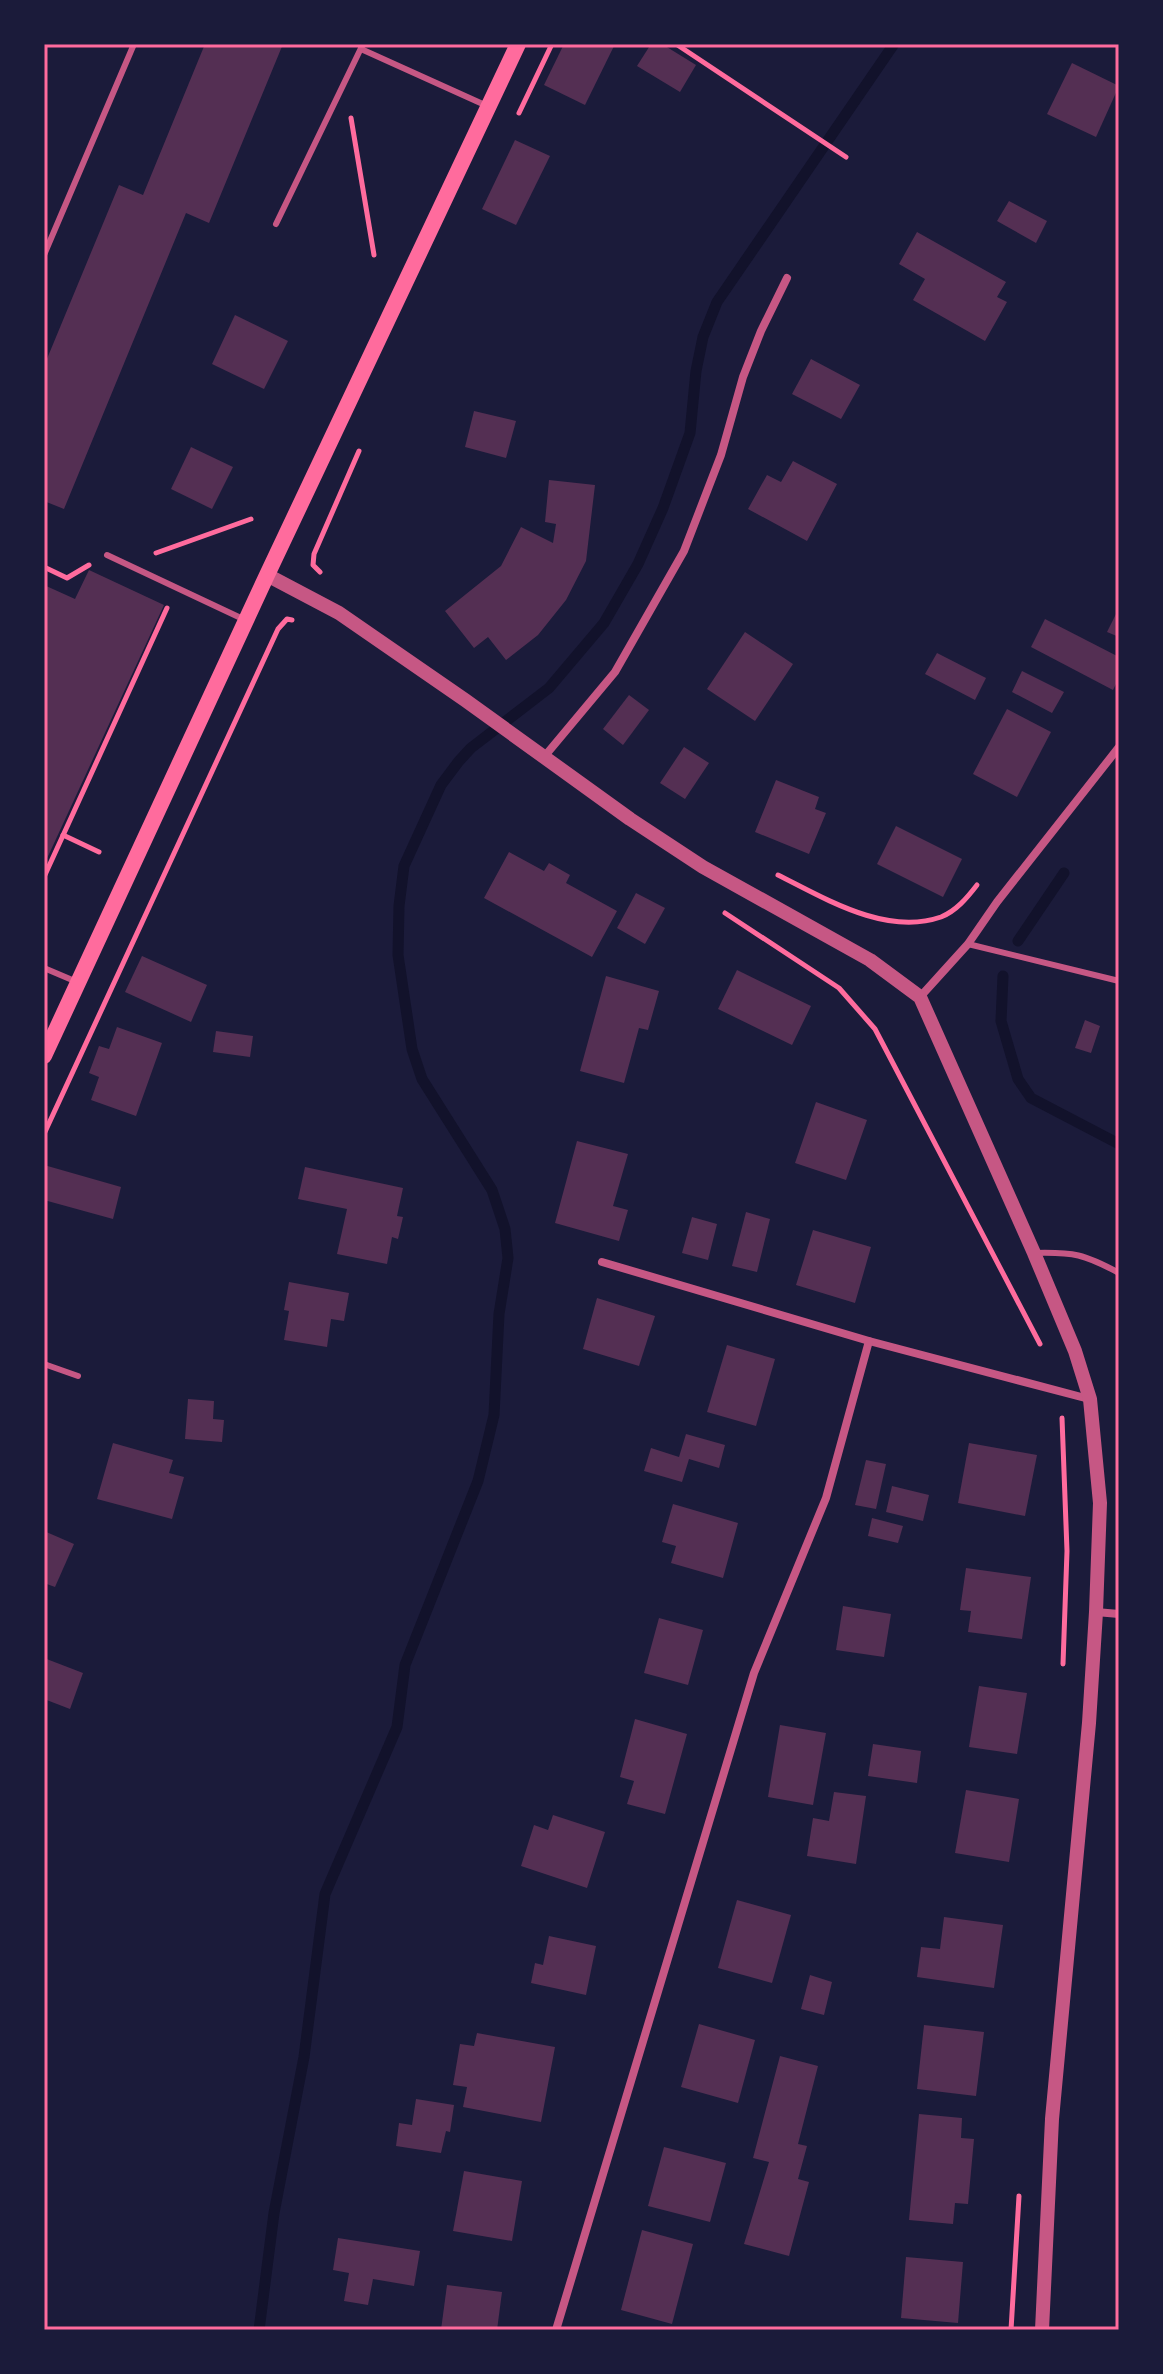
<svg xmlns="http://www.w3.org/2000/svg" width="1163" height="2374" viewBox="0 0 1163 2374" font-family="'Roboto Condensed',sans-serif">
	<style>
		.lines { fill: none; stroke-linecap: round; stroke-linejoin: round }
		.stream { stroke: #12122b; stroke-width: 11 }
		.building { fill: #542f53 }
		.path { stroke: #ff6b9d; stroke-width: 5 }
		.service { stroke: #c65784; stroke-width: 6 }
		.minor { stroke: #c65784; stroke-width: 8 }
		.tertiary { stroke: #c65784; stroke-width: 14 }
		.secondary { stroke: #ff6b9d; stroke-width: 16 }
		.neatline { fill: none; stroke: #ff6b9d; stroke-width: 3 }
	</style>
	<rect width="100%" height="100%" fill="#1b1b3a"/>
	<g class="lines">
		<!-- stream -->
		<g class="stream">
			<polyline points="1018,941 1064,873"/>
			<polyline points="1003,976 1001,1021 1018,1079 1031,1098 1119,1144"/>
			<polyline points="259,2330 274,2213 304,2057 325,1894 397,1727 405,1665 478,1481 494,1415 499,1314 508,1258 505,1229 492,1190 422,1079 412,1049 398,955 399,906 404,866 441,785 459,761 471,748 549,688 604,623 638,564 663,508 690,433 696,371 703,337 717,302 894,44"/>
		</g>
	</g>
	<!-- building -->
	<g class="building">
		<polygon points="205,44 283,44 209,223 186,213 64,509 44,501 44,366 119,185 143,195"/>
		<polygon points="564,44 615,44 585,105 544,85"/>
		<polygon points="651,44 662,44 696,65 680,92 637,66"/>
		<polygon points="1072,63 1119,86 1096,137 1047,114"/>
		<polygon points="515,140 550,156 516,225 482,209"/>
		<polygon points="1009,201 1047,221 1036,243 997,221"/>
		<polygon points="917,232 1006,282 997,297 1007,302 985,341 913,300 925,279 899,264"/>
		<polygon points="235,315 288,341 264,389 212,364"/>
		<polygon points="811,359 860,385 841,419 792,394"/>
		<polygon points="474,411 516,421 506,458 465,447"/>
		<polygon points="191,447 233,467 212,509 171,489"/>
		<polygon points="793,461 837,484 807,541 748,509 767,475 781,482"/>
		<polygon points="549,480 595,485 586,561 566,600 538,635 506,660 488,637 474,648 445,611 501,566 521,527 553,543 556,524 545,522"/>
		<polygon points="89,570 164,605 44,865 44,585 75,599"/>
		<polygon points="1119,608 1119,637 1107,632"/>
		<polygon points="1045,619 1119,657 1119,678 1113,690 1031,647"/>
		<polygon points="745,632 793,664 755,721 707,689"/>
		<polygon points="937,653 986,678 975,700 925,674"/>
		<polygon points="1022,671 1064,692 1052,713 1012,692"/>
		<polygon points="629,695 649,710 623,745 603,729"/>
		<polygon points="1007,709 1051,732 1017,797 973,774"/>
		<polygon points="684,747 709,763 685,799 660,783"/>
		<polygon points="776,780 819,797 815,809 826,813 809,854 755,832"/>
		<polygon points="896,826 962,859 943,897 877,864"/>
		<polygon points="509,852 544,871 549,863 570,875 566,883 617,911 592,957 484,898"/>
		<polygon points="636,893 665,908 645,944 617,928"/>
		<polygon points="142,956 207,985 191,1022 125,992"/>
		<polygon points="737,970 811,1006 792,1045 718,1009"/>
		<polygon points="606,976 659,991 648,1030 639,1028 624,1083 580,1071"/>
		<polygon points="1085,1020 1100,1026 1091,1053 1075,1048"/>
		<polygon points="117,1027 162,1043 136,1116 91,1100 99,1077 89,1073 99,1046 109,1049"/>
		<polygon points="216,1031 253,1036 250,1057 213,1052"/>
		<polygon points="816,1102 867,1120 846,1180 795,1163"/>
		<polygon points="577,1141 628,1154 613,1206 628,1210 619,1241 555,1223"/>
		<polygon points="44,1165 121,1187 113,1219 44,1200"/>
		<polygon points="305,1167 403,1188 397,1216 403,1217 398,1239 392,1237 387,1264 337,1254 347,1209 298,1199"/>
		<polygon points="746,1212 770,1219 757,1272 732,1266"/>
		<polygon points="692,1217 717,1224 708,1260 682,1253"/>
		<polygon points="813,1230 871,1247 855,1303 796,1285"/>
		<polygon points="289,1282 349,1293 344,1321 331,1319 327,1347 284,1340 289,1311 284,1310"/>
		<polygon points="597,1298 655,1316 639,1366 583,1349"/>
		<polygon points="727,1345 775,1359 756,1426 707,1412"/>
		<polygon points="188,1399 214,1401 213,1419 224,1420 222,1442 185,1439"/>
		<polygon points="686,1434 725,1445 719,1468 689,1459 682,1482 644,1471 651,1448 679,1457"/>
		<polygon points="113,1443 173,1460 169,1473 184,1477 172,1519 97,1499"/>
		<polygon points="969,1443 1037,1455 1025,1516 958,1503"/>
		<polygon points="866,1460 886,1464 876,1509 855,1505"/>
		<polygon points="892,1486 929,1495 923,1521 886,1512"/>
		<polygon points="673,1504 738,1523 723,1578 671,1563 676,1546 662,1542"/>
		<polygon points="872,1518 903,1526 898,1543 868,1536"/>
		<polygon points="44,1531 74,1544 55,1587 44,1583"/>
		<polygon points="966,1568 1031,1577 1022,1639 968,1632 971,1611 960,1610"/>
		<polygon points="843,1606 891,1614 884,1657 836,1650"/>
		<polygon points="659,1618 703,1630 688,1685 644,1673"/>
		<polygon points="44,1658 83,1673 70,1709 44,1699"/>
		<polygon points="979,1686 1027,1693 1017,1754 969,1747"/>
		<polygon points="635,1719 687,1734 665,1814 627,1804 634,1781 620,1777"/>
		<polygon points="780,1725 826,1733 813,1805 768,1797"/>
		<polygon points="873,1744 921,1751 917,1783 868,1776"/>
		<polygon points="966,1790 1019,1799 1009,1862 955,1853"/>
		<polygon points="834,1792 866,1796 856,1864 807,1856 813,1818 829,1821"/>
		<polygon points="553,1815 605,1832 587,1888 521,1866 534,1825 548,1830"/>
		<polygon points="737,1900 791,1915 772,1983 718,1968"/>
		<polygon points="944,1917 1003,1925 994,1988 917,1977 921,1947 940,1949"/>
		<polygon points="549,1936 596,1946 586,1995 531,1983 535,1963 543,1965"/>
		<polygon points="810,1975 832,1982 824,2015 801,2009"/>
		<polygon points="699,2024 755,2040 738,2103 681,2087"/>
		<polygon points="924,2025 984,2032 976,2096 917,2089"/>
		<polygon points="477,2033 555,2047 541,2122 463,2107 467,2087 453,2085 460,2044 474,2046"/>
		<polygon points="780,2056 818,2066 798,2144 807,2146 798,2179 809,2182 789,2256 744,2244 769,2162 753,2158"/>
		<polygon points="416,2099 454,2105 450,2132 446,2131 441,2153 396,2146 399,2123 412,2125"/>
		<polygon points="919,2114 962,2118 961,2138 974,2139 968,2204 955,2203 953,2224 909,2220"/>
		<polygon points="664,2147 726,2163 710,2222 648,2206"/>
		<polygon points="464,2171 522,2181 512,2241 453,2231"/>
		<polygon points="642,2230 693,2244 672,2324 621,2310"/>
		<polygon points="338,2238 420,2251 414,2286 373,2279 368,2305 344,2301 349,2273 333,2270"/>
		<polygon points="906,2257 963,2262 958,2323 901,2318"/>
		<polygon points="447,2285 502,2292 497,2330 441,2330"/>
	</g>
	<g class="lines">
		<!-- path -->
		<g class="path">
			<polyline points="676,44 846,157"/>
			<polyline points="519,113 552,44"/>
			<polyline points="351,118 374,255"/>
			<polyline points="156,553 251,519"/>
			<polyline points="44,567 67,578 89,565"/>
			<polyline points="320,572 313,565 314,554 359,451"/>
			<polyline points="63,835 99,852"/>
			<path d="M 778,875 C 826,899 886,936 941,917 C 956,911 967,898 977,885"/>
			<polyline points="44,877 167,608"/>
			<polyline points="725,913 839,988 875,1029 1040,1344"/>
			<polyline points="44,1134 278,629 287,619 292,620"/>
			<polyline points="1062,1418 1067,1551 1063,1664"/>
			<polyline points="1011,2330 1019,2196"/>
		</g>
		<!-- service -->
		<g class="service">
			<polyline points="361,49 485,105"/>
			<polyline points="276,224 363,44"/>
			<polyline points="44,255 134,44"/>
			<polyline points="107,555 243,619"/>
			<polyline points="968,944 1119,981"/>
			<polyline points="44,968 77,982"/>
			<path d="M 1034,1253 C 1074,1252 1084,1254 1119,1273"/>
			<polyline points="44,1364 78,1376"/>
		</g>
		<!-- minor -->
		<g class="minor">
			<polyline points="544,757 615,672 684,551 721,455 743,377 761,331 787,278"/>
			<polyline points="920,997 968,944 997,902 1119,747"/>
			<polyline points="602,1262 869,1341 1089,1399"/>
			<polyline points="1096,1612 1119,1614"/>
			<polyline points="556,2330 754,1673 826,1498 869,1341"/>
		</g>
		<!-- tertiary -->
		<polyline class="tertiary" points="267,575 339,613 465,700 630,819 703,867 870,960 920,997 1034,1253 1075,1351 1090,1399 1100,1503 1096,1612 1089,1723 1052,2119 1042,2330"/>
		<!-- secondary -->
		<polyline class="secondary" points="44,1056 267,575 518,44"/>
	</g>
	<!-- border -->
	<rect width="1163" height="2374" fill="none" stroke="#1b1b3a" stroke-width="92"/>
	<rect x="46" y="46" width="1071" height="2282" class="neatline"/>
</svg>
